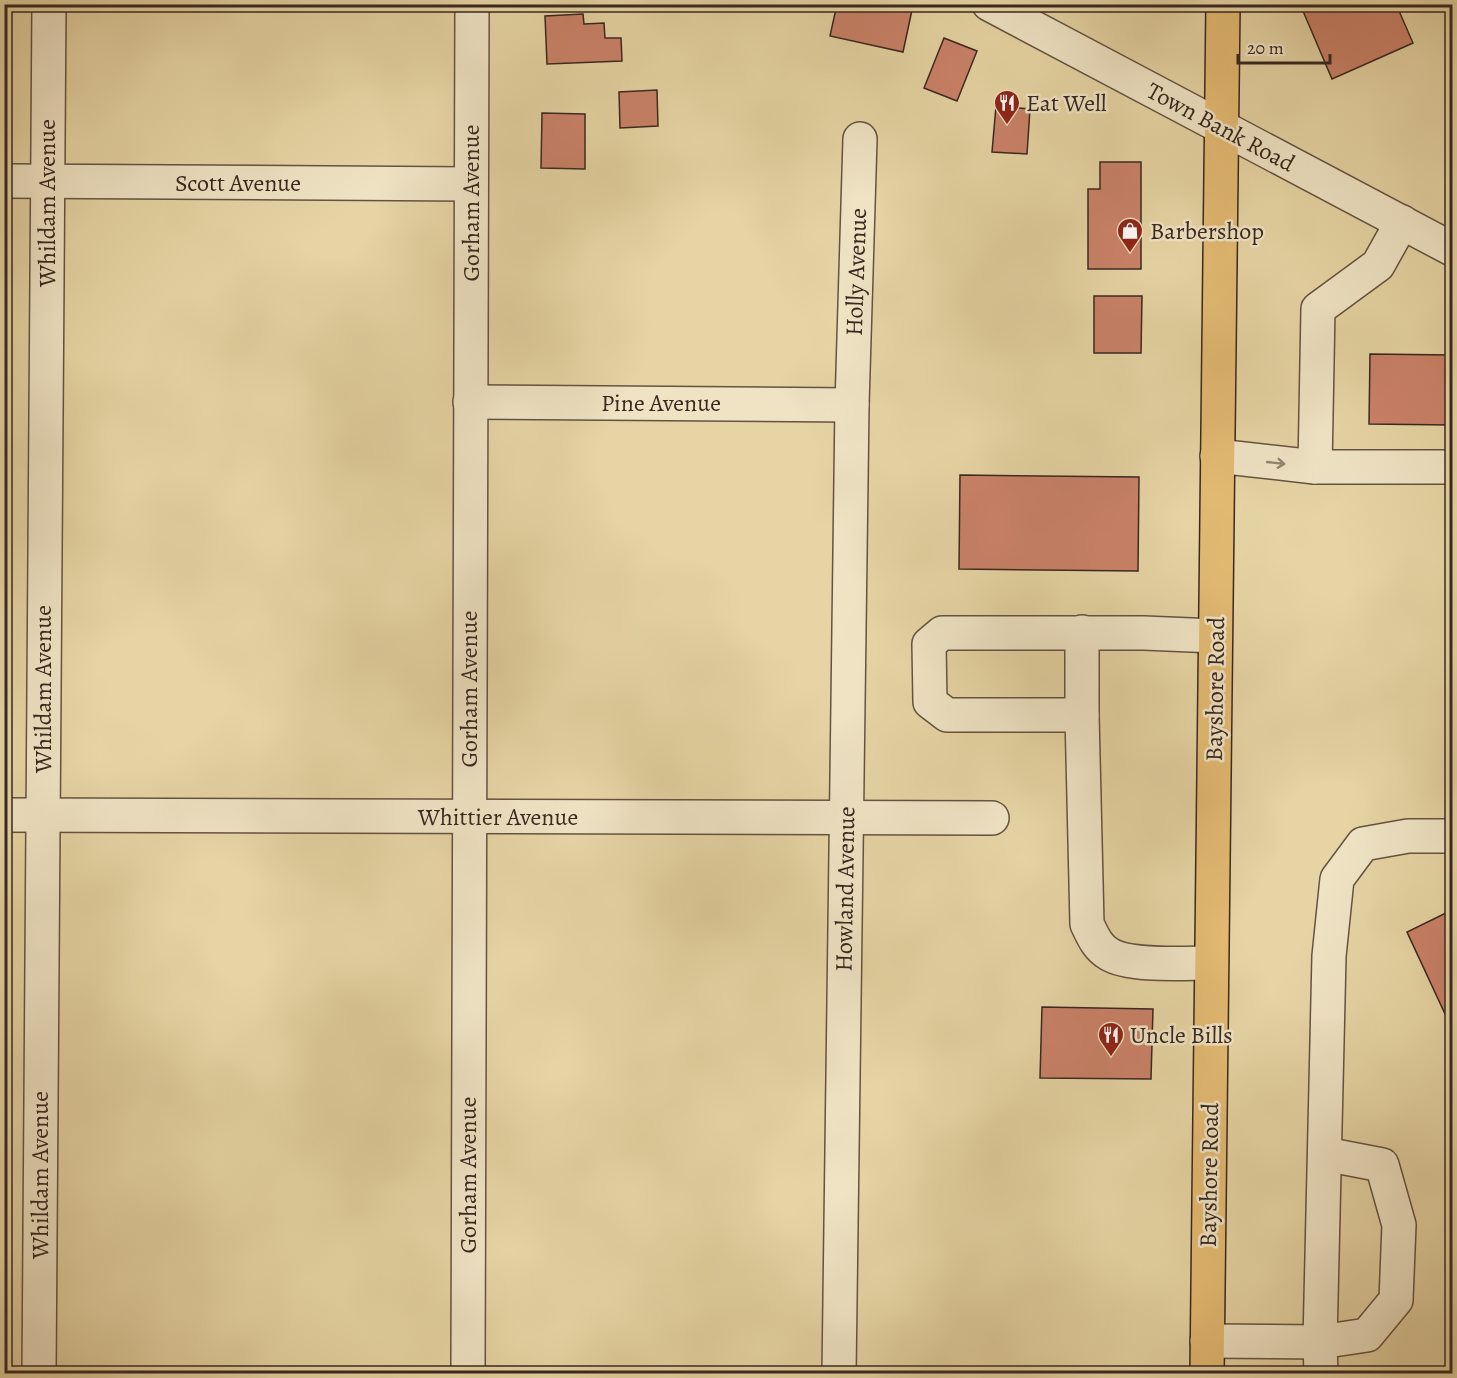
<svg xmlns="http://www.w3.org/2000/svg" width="1457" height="1378" viewBox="0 0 1457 1378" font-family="Alegreya,serif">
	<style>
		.building { fill: #ca8269; stroke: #382820; stroke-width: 1.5 }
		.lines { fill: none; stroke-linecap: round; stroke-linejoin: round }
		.minor-casing { stroke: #645341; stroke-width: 36 }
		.major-casing { stroke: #382820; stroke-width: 36 }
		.minor { stroke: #efe3c4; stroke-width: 33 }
		.major { stroke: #e3ba72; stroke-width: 33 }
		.oneway { stroke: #948672 }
		.labels { text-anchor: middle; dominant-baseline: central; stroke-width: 5; stroke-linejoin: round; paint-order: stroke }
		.poi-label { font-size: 24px; fill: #382820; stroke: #efe3c4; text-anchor: start }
		.street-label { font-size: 24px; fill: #382820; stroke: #efe3c4 }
	</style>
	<rect width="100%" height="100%" fill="#e6d4a4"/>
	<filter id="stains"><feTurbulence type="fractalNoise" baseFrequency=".00333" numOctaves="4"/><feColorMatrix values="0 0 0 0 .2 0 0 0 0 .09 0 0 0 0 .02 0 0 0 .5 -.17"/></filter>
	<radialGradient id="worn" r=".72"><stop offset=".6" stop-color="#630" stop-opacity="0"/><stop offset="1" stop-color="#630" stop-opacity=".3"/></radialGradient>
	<!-- building -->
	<g class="building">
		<polygon points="837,4 886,4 912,10 903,52 830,36"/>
		<polygon points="1300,4 1396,4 1413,43 1332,79"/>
		<polygon points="583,14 584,24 604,23 605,38 621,38 622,61 547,64 545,16"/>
		<polygon points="944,38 977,51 957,101 924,88"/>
		<polygon points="657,90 658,126 620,128 619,92"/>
		<polygon points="996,106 1030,109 1027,154 992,152"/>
		<polygon points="542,113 585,114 585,169 541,168"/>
		<polygon points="1100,162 1141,162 1141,269 1088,269 1088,189 1100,189"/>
		<polygon points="1094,296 1142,296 1141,353 1094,353"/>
		<polygon points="1370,354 1452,355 1452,425 1369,424"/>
		<polygon points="960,475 1139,477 1138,571 959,569"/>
		<polygon points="1452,910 1452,1029 1407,932"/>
		<polygon points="1042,1007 1153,1009 1151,1079 1040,1078"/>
	</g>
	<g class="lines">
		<defs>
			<g id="minor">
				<polyline points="989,4 1452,249"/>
				<polyline points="4,181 471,184"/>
				<polyline points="470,402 852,405"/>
				<polyline points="1217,456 1315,467 1452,467"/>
				<polyline points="1315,467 1318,309 1378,265 1402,222"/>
				<polyline points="1082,632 1082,715"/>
				<polyline points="4,815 992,818"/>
				<path d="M 1211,963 C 1186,963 1130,967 1109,954 C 1097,947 1093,936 1087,924 L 1082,715 L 947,715 L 930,702 L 929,644 L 942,633 L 1144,633 L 1215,636"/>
				<polyline points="1207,1341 1320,1342 1329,956 1337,879 1363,844 1408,836 1452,836"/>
				<polyline points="39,1374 49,4"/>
				<polyline points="468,1374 472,4"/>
				<polyline points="839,1374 852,405 860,139"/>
				<polyline points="1321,1374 1320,1342 1367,1335 1396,1300 1399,1225 1382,1165 1325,1154"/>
			</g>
			<polyline id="major" points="1207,1374 1223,4"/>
		</defs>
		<!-- minor casing -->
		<use href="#minor" class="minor-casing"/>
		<!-- major casing -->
		<use href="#major" class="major-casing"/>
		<!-- minor -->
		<use href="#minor" class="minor"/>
		<!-- major -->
		<use href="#major" class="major"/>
	</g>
	<!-- one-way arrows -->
	<defs><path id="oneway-shaft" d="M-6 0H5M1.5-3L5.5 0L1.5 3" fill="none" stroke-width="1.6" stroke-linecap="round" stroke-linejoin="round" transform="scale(1.5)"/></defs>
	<use class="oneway" href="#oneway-shaft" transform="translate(1276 463) rotate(6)"/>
	<!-- icons -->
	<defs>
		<symbol id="restaurant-pin" viewBox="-11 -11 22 30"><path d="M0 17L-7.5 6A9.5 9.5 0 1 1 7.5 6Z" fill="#8f2418" stroke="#efe3c4"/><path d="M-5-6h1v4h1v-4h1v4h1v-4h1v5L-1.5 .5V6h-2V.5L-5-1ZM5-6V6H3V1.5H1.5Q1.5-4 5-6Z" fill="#fff"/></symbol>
		<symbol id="shop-pin" viewBox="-11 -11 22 30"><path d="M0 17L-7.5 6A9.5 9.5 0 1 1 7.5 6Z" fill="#8f2418" stroke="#efe3c4"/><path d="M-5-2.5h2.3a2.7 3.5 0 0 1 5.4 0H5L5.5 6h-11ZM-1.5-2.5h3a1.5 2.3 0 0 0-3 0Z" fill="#fff"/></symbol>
	</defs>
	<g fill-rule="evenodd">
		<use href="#restaurant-pin" x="992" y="88" width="30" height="40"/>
		<use href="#shop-pin" x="1115" y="216" width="30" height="40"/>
		<use href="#restaurant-pin" x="1096" y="1020" width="30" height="40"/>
	</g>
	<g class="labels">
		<!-- poi labels -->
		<g class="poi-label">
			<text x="1026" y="103">Eat Well</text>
			<text x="1150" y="231">Barbershop</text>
			<text x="1130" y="1035">Uncle Bills</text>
		</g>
		<!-- street labels -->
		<g class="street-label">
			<text transform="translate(1221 127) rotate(28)">Town Bank Road</text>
			<text x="238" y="183">Scott Avenue</text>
			<text transform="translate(47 203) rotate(-90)">Whildam Avenue</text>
			<text transform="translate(471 203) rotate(-90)">Gorham Avenue</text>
			<text transform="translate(856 272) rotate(-88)">Holly Avenue</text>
			<text x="661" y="403">Pine Avenue</text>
			<text transform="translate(43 689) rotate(-90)">Whildam Avenue</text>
			<text transform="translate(469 689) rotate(-90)">Gorham Avenue</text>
			<text transform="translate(1215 689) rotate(-89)">Bayshore Road</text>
			<text x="498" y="817">Whittier Avenue</text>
			<text transform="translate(845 889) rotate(-89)">Howland Avenue</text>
			<text transform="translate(40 1175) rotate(-90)">Whildam Avenue</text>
			<text transform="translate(468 1175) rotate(-90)">Gorham Avenue</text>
			<text transform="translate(1209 1175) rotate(-89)">Bayshore Road</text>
		</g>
	</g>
	<!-- margin -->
	<rect width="1457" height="1378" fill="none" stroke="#e6d4a4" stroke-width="24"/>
	<rect x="6" y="6" width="1445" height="1366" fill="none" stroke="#382820" stroke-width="3"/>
	<rect x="12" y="12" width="1433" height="1354" fill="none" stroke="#382820" stroke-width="1.5"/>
	<!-- scale -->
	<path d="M1238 54v9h92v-9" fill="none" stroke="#382820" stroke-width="3"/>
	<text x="1247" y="54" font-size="18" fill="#382820" stroke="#efe3c4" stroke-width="4.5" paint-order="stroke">20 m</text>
	<rect width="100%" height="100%" filter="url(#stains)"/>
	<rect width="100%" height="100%" fill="url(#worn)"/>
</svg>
